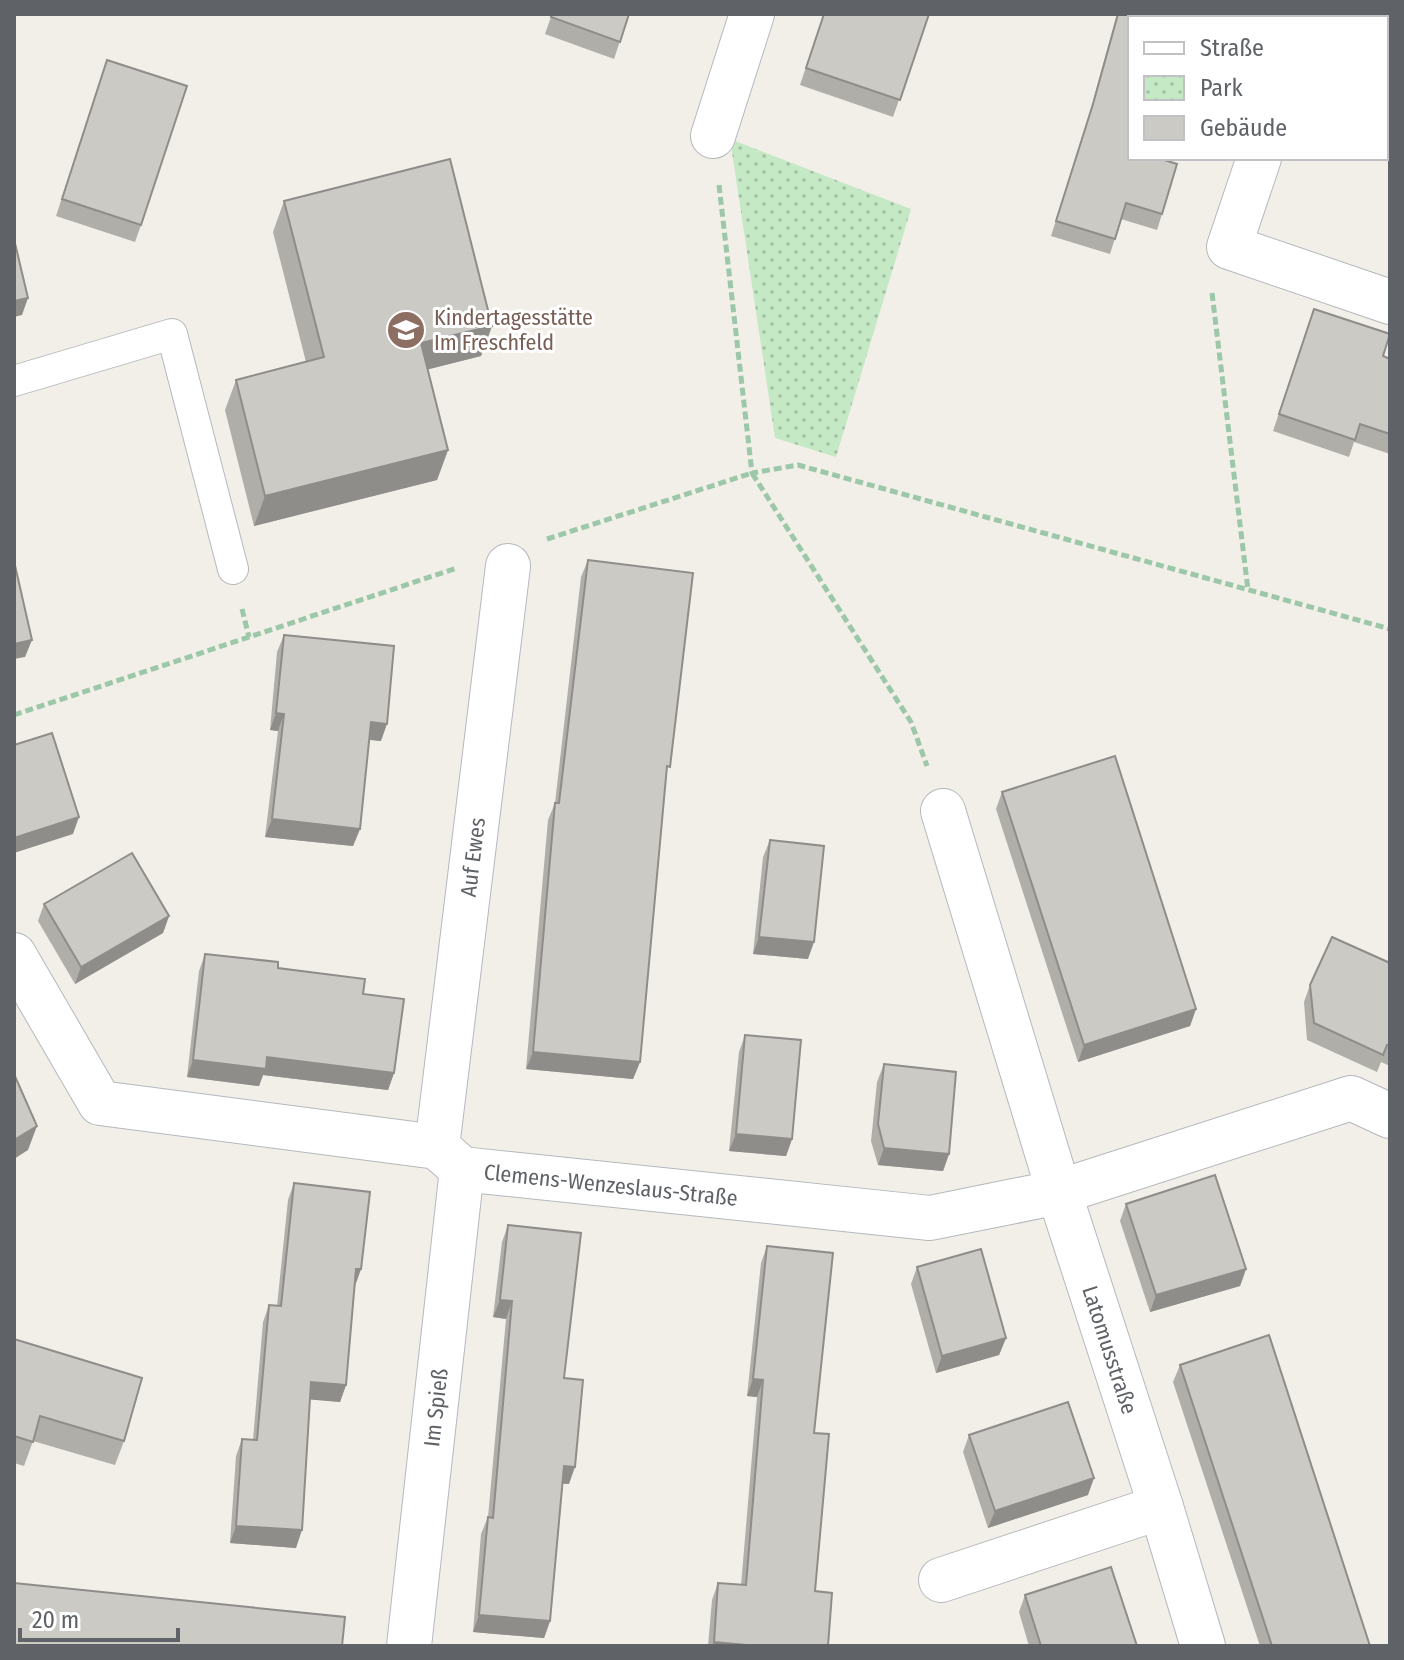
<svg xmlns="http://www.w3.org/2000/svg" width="1404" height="1660" viewBox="0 0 1404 1660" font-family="'Fira Sans Condensed',sans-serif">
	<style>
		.park { fill: url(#park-dots) }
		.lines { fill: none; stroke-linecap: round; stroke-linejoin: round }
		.service-casing { stroke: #b5b8bc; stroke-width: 32 }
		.minor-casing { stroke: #b5b8bc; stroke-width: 46 }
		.path { stroke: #9cc7a9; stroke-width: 5; stroke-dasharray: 8 4; stroke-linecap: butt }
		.service { stroke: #fff; stroke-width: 30 }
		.minor { stroke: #fff; stroke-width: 44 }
		.wall { fill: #afaea9 }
		.shaded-wall { fill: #8f8d8a }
		.building { fill: #cccac5; stroke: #8f8d8a; stroke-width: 2 }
		.labels { text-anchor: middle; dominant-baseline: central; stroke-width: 6; stroke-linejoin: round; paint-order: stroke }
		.education-label { font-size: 22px; fill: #785e54; stroke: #fff; text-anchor: start }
		.street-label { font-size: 22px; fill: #5f6368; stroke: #fff }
	</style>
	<defs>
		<pattern id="park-dots" width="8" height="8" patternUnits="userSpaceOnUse" patternTransform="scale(2)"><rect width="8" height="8" fill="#c5e8c5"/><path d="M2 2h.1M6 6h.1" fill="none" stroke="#a3c0a4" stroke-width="1.8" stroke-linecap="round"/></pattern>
	</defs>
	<rect width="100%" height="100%" fill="#f1efe8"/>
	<!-- park -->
	<polygon class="park" points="730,139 911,209 836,457 775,438"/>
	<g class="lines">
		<defs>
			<polyline id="service" points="14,381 172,334 233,569"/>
			<g id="minor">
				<polyline points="1307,18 1309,14"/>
				<polyline points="713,136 752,14"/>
				<polyline points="1259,158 1229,247 1390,302"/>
				<path id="s1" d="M 943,811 L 1059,1192 L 1161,1507 L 1203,1646"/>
				<path id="s2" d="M 14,955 L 100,1103 L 437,1147 L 462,1169 L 930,1218 L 1059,1192 L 1351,1098 L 1390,1116"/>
				<path id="s3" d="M 437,1147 L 508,566"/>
				<polyline points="941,1580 1161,1507"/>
				<path id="s4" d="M 409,1646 L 462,1169"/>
			</g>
		</defs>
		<!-- service casing -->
		<use href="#service" class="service-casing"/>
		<!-- minor casing -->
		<use href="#minor" class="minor-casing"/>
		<!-- path -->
		<g class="path">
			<polyline points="719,185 752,473 798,465 1390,629"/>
			<polyline points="1212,293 1248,590"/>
			<polyline points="547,539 752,473 911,722 927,766"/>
			<polyline points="242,609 249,637"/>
			<polyline points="14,715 457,568"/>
		</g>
		<!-- service -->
		<use href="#service" class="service"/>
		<!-- minor -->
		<use href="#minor" class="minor"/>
	</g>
	<!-- wall -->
	<g class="wall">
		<polygon points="552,14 629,14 614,59 545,34"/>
		<polygon points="824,14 929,14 893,117 800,85"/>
		<polygon points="1117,14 1248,14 1130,18 1130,158 1162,214 1157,230 1121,219 1110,254 1051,236 1088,119"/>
		<polygon points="107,60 141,225 135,242 56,216"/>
		<polygon points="284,201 492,326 481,356 428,369 448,450 437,480 254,526 225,410 236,380 306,362 273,232"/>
		<polygon points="1308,326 1390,359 1390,454 1354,442 1349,457 1273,431"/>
		<polygon points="588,560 665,780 640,1062 633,1079 526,1069 548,820 555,803 581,577"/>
		<polygon points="284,635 381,741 369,740 360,829 353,846 265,837 278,731 270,730 277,652"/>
		<polygon points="1002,792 1196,1009 1190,1026 1078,1062 996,809"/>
		<polygon points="770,840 808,959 753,954 763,857"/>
		<polygon points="44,904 169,916 163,933 75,984 38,921"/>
		<polygon points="205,954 278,968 363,994 394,1073 388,1090 263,1075 259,1086 187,1077 199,971"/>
		<polygon points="1390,963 1390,1066 1381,1062 1377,1072 1307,1040 1304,1002 1310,985"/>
		<polygon points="745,1035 792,1139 786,1156 729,1151 739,1052"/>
		<polygon points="884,1064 949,1154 943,1171 878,1165 871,1141 877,1082"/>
		<polygon points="294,1183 361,1269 355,1285 346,1385 340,1402 310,1399 296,1548 230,1543 236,1456 242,1439 253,1440 263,1322 269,1305 277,1306 288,1200"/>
		<polygon points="1126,1204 1246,1269 1240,1286 1150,1312 1120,1221"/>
		<polygon points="508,1225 564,1378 569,1484 563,1484 550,1621 544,1638 473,1632 481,1534 488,1517 506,1319 493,1317 502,1242"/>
		<polygon points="767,1246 814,1433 815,1591 828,1646 708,1646 712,1600 718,1583 741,1585 757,1397 747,1396 761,1263"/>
		<polygon points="917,1267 1006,1338 999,1355 936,1373 911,1284"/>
		<polygon points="14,1339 124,1441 115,1465 33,1441 24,1466 14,1463"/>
		<polygon points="1180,1365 1370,1646 1260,1646 1173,1382"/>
		<polygon points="969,1435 1088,1495 988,1528 963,1452"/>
		<polygon points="1025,1595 1137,1646 1029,1646 1019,1612"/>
	</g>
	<!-- shaded-wall -->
	<g class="shaded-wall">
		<polygon points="28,298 22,315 14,317 14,301"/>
		<polygon points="492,326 481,356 410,374 421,343"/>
		<polygon points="448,450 437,480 254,526 265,496"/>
		<polygon points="32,640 25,657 14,659 14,644"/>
		<polygon points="276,713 284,714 278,731 270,730"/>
		<polygon points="371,722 387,724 381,741 364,739"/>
		<polygon points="79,817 73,834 14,853 14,838"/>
		<polygon points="272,819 360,829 353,846 265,837"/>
		<polygon points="169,916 163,933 75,984 81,967"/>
		<polygon points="759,937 814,942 808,959 753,954"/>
		<polygon points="1196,1009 1190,1026 1078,1062 1084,1045"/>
		<polygon points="533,1052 640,1062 633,1079 526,1069"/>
		<polygon points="267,1057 394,1073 388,1090 263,1075 259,1086 187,1077 193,1060"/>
		<polygon points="37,1126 28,1150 14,1159 14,1140"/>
		<polygon points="736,1134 792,1139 786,1156 729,1151"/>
		<polygon points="884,1148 949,1154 943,1171 878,1165"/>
		<polygon points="356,1269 361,1269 355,1286"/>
		<polygon points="1246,1269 1240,1286 1150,1312 1156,1295"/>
		<polygon points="500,1300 512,1301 506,1319 493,1317"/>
		<polygon points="1006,1338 999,1355 936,1373 942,1356"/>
		<polygon points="753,1379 763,1380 757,1397 747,1396"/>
		<polygon points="311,1382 346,1385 340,1402 304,1399"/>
		<polygon points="564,1466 575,1467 569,1484 558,1483"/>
		<polygon points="1094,1478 1088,1495 988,1528 995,1511"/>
		<polygon points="236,1526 302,1530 296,1548 230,1543"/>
		<polygon points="479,1615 550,1621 544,1638 473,1632"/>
		<polygon points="714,1642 757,1646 712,1646"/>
	</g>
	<!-- building -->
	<g class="building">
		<polygon points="552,14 629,14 620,42 551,17"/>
		<polygon points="824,14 929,14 900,100 806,68"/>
		<polygon points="1118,14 1248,14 1247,18 1130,18 1130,158 1158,158 1177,164 1162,214 1126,203 1115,239 1056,221 1093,104"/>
		<polygon points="107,60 187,86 141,225 62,199"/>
		<polygon points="450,159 492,326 421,343 448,450 265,496 236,380 324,357 284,201"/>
		<polygon points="14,239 28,298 14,301"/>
		<polygon points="1314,309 1390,334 1383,356 1390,359 1390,434 1360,424 1355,440 1279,414"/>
		<polygon points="588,560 693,573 670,767 667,766 640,1062 533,1052 555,803 559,803"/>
		<polygon points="14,561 32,640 14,644"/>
		<polygon points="284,635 394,646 387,724 371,722 360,829 272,819 284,714 276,713"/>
		<polygon points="52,733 79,817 14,838 14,745"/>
		<polygon points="1115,756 1196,1009 1084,1045 1002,792"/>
		<polygon points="770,840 824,846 814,942 759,937"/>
		<polygon points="132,853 169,916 81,967 44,904"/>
		<polygon points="1332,937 1390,963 1390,1046 1387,1045 1383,1055 1314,1023 1310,985"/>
		<polygon points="205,954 278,962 278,968 365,979 363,994 404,999 394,1073 267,1057 266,1069 193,1060"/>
		<polygon points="745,1035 801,1040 792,1139 736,1134"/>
		<polygon points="884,1064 956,1072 949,1154 884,1148 878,1124"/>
		<polygon points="14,1074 37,1126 14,1140"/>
		<polygon points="1215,1175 1246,1269 1156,1295 1126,1204"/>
		<polygon points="294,1183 370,1192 361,1269 356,1269 346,1385 311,1382 302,1530 236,1526 242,1439 257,1440 269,1305 281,1306"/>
		<polygon points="508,1225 581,1233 564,1378 583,1380 575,1467 564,1466 550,1621 479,1615 488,1517 493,1518 512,1301 500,1300"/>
		<polygon points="767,1246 833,1253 814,1433 829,1434 815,1591 832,1593 828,1646 757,1646 714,1642 718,1583 746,1585 763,1380 753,1379"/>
		<polygon points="981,1249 1006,1338 942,1356 917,1267"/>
		<polygon points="1269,1335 1370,1646 1272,1646 1180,1365"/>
		<polygon points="14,1339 142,1378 124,1441 40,1416 33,1442 14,1436"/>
		<polygon points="1068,1402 1094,1478 995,1511 969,1435"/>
		<polygon points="1111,1567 1137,1646 1041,1646 1025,1595"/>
		<polygon points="14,1583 345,1617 342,1646 14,1646"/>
	</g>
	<!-- icons -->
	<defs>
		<symbol id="school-disc" viewBox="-11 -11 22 22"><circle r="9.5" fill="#8d6e63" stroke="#fff"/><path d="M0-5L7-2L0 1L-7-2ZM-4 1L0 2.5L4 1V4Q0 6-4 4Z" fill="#fff"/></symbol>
	</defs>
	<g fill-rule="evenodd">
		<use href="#school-disc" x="384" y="308" width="44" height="44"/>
	</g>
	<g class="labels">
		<!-- education labels -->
		<g class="education-label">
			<text x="434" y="317">Kindertagesstätte<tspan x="434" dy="25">Im Freschfeld</tspan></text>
		</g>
		<!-- street labels -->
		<g class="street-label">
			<text stroke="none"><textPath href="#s3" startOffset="292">Auf Ewes</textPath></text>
			<text stroke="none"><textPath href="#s2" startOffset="694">Clemens-Wenzeslaus-Straße</textPath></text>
			<text stroke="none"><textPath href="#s1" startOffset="564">Latomusstraße</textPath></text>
			<text stroke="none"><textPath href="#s4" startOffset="240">Im Spieß</textPath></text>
		</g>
	</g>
	<!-- border -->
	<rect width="1404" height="1660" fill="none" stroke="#5f6368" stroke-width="32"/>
	<!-- legend -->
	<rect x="1128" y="16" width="260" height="144" fill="#ffffff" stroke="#bfc1c3" stroke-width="2"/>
	<rect x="1144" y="42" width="40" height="12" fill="#ffffff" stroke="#bfc1c3" stroke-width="2"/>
	<text x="1200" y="56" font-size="24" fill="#5f6368">Straße</text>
	<rect x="1144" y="76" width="40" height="24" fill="url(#park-dots)" stroke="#bfc1c3" stroke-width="2"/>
	<text x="1200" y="96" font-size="24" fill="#5f6368">Park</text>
	<rect x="1144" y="116" width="40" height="24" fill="#cccac5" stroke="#bfc1c3" stroke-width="2"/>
	<text x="1200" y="136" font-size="24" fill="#5f6368">Gebäude</text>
	<!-- scale -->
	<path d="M20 1628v12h158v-12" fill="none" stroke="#5f6368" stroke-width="4"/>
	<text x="32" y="1628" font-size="24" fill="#5f6368" stroke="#ffffff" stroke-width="6" paint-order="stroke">20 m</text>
</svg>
